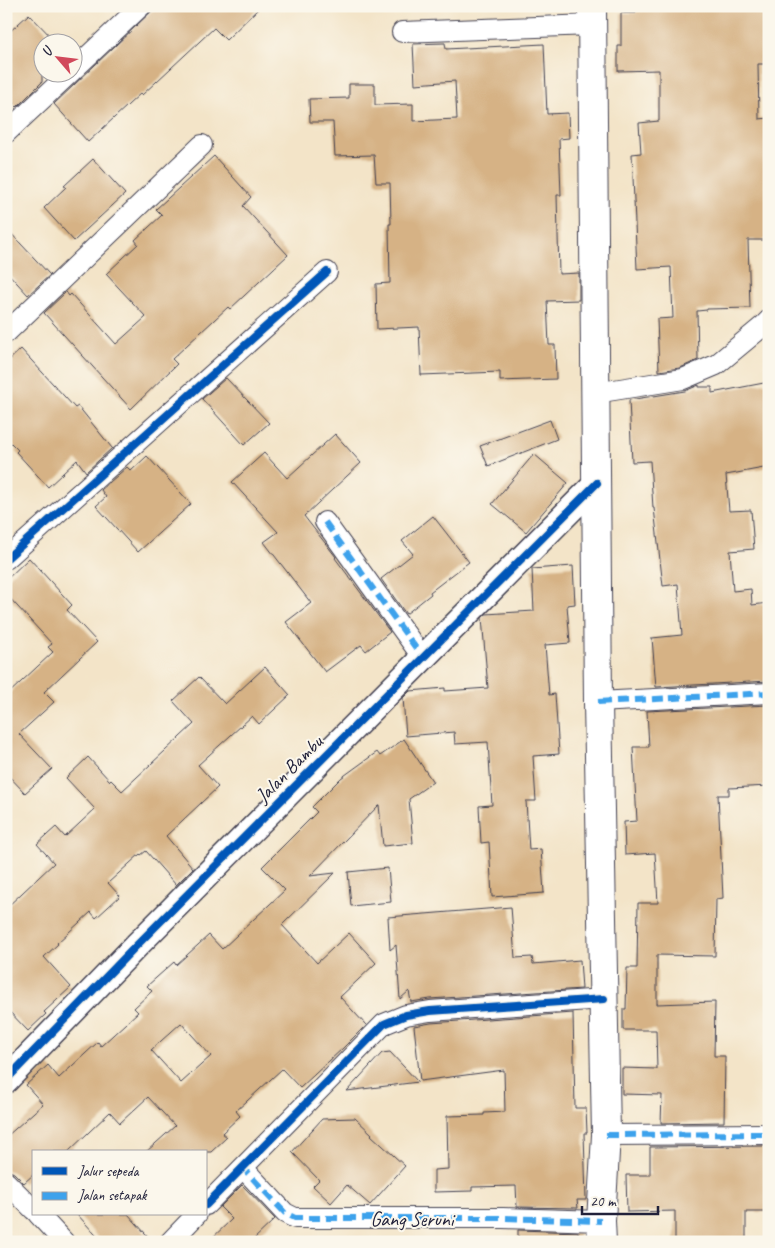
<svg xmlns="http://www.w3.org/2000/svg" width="775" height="1248" viewBox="0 0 775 1248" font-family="Caveat,sans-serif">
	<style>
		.building { fill: #d6b285; fill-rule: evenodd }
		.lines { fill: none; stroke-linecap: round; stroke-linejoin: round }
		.minor-casing { stroke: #413f50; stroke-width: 22 }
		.tertiary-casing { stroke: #413f50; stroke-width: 28 }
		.secondary-casing { stroke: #413f50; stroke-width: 30 }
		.minor { stroke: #fff; stroke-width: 20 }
		.tertiary { stroke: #fff; stroke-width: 25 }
		.secondary { stroke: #fff; stroke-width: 28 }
		.quiet { stroke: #3ea2ec; stroke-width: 6; stroke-dasharray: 12 6; stroke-linecap: butt }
		.cycleway-casing { stroke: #fbf7ec; stroke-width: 11 }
		.cycleway { stroke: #0057b8; stroke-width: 8 }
		.labels { text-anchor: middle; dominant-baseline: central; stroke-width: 4; stroke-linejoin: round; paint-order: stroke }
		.street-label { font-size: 20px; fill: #22223b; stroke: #fbf7ec }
	</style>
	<rect width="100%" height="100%" fill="#fbf7ec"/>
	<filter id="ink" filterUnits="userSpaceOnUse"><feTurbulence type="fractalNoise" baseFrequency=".02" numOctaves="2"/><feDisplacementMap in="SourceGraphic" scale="10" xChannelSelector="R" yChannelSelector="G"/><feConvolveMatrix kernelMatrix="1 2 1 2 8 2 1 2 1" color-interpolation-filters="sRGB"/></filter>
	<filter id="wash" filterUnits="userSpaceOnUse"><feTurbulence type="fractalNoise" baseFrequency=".0096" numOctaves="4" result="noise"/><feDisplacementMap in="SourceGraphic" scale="20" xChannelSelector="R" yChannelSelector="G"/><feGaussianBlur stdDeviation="1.12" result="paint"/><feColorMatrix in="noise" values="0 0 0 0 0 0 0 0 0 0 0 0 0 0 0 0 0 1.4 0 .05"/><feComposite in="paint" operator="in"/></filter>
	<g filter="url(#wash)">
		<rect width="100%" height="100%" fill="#f3e4c8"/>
		<g id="blocks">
			<!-- building -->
			<g class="building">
				<polygon points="157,6 261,6 226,40 214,28 142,95 141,93 88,142 54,104"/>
				<polygon points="636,6 769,6 769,64 758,64 759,119 769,118 769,240 748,240 750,308 707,309 707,310 697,311 698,360 680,368 659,371 657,319 673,318 671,267 637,269 632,154 641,153 639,123 659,121 659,70 618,71 618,46 621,46 621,13 636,13"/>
				<polygon points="29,14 56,42 42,42 42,82 17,107 6,96 6,35"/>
				<polygon points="445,43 446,49 544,44 547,114 568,113 569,138 559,139 561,195 557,195 559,274 579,273 579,300 547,301 549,345 555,345 556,379 500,381 500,372 421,375 419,327 377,329 376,284 390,283 389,224 391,224 390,183 376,183 374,155 335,156 333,122 310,122 309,99 349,98 349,84 375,84 375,105 413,104 413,121 457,119 455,81 415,84 413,44"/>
				<polygon points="214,156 251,197 243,206 288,255 230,309 228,307 172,359 177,364 131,409 44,313 66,292 69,296 71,294 116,344 146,317 106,274 138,244 135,240 162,215 156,209"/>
				<polygon points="93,159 125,194 74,241 44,208 66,187 64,186"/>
				<polygon points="6,228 50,275 28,295 6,271"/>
				<polygon points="21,349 75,408 78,406 112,448 86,472 77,460 48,487 16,452 18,450 6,438 6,363"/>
				<polygon points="226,378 269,423 244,445 202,399"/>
				<polygon points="769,382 769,467 726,475 729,511 751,510 754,549 730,551 733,591 751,589 752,605 769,603 769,681 656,687 652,638 682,635 678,584 663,586 654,508 653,508 650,461 632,462 629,400 685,391 699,385 699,387 712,387 712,393"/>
				<polygon points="550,420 557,439 488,466 480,446"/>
				<polygon points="335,434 361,463 304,516 336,557 335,558 390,632 366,651 361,645 325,672 286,622 311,603 264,542 278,532 232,482 264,453 287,478"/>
				<polygon points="534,454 568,483 526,532 492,504"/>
				<polygon points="147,456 191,504 138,552 96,506 106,497 101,490 127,467 131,471"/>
				<polygon points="433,516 469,562 430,592 431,594 406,614 381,579 413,554 402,541"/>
				<polygon points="29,558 72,605 67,610 97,642 44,692 54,702 19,734 52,769 25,793 6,773 6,696 53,652 48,647 52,644 6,594 6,580"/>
				<polygon points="573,566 575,604 567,605 570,643 545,645 549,695 555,694 559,754 533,756 536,801 526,801 529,850 541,849 544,893 492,897 489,842 481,843 479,806 492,805 488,742 455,744 454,732 406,736 403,698 410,691 445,688 445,691 488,688 482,618 486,614 534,611 532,569"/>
				<polygon points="265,667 290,695 259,724 252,716 198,765 218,787 166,836 193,868 176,885 146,851 141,855 140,854 108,883 120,896 96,918 91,912 57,943 58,944 44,957 71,987 44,1012 46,1014 28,1031 6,1008 6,908 54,863 37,844 56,827 65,837 95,809 66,778 88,757 110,781 111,780 122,791 194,724 173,701 199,677 225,704"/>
				<polygon points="769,705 769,786 729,788 729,795 718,795 723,898 716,899 715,956 657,955 657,1004 715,1002 714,1056 725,1056 724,1122 661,1123 662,1095 622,1094 622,1068 657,1069 656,1030 623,1030 623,1009 626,1009 627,968 637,968 638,903 658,903 655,853 625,855 624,822 637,821 633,747 649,747 647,711"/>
				<path d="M 404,739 L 433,782 L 409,799 L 413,843 L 383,846 L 379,805 L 310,876 L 335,873 L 282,925 L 317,963 L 349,933 L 376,963 L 340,997 L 366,1025 L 343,1048 L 300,1088 L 282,1069 L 236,1111 L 240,1116 L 222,1133 L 227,1137 L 211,1152 L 146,1152 L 175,1126 L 148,1097 L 120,1123 L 110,1112 L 68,1152 L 34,1152 L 34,1174 L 24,1183 L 14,1173 L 10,1171 L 6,1170 L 6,1137 L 43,1104 L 26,1085 L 48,1065 L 59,1078 L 98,1042 L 101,1046 L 138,1012 L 134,1008 L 152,991 L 147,986 L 174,962 L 176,965 L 209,935 L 222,949 L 285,890 L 262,867 L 317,812 L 312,807 L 341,778 L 377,752 L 380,756 ZM 181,1023 L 211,1056 L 181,1083 L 151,1050 Z"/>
				<polygon points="388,868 391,902 351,906 348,872"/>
				<polygon points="511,907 515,958 532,957 533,964 580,960 582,989 429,999 411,1002 409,991 400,999 396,945 390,950 388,917"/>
				<polygon points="573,1013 575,1108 586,1108 587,1133 584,1133 586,1200 577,1200 578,1208 517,1207 516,1186 472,1187 472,1191 434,1192 434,1170 448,1169 447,1116 484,1115 484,1113 505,1112 504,1070 420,1081 414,1026 431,1023"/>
				<polygon points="390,1052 418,1082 347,1091 382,1053"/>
				<polygon points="355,1118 372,1134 371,1135 405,1166 370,1205 347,1185 331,1203 313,1186 319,1180 292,1152 322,1119"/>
				<polygon points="768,1146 769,1212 746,1212 746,1242 675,1242 675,1211 627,1212 626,1175 650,1175 650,1147"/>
				<polygon points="242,1185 275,1219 251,1242 208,1242 232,1219 220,1207"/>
				<polygon points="77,1214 128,1214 153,1242 102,1242"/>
				<polygon points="518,1230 578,1232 579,1242 518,1242"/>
			</g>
		</g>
	</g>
	<g filter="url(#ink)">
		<use href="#blocks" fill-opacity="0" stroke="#413f50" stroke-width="1"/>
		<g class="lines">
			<defs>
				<g id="minor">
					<polyline points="402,32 592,25"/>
					<polyline points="72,71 141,6"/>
					<polyline points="6,133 71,72"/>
					<polyline points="6,333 202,145"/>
					<polyline points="595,393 683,379 716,365 763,326 769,320"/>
					<polyline points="325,522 423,658"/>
					<polyline points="6,559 327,272"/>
					<polyline points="598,702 769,693"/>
					<polyline points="606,1135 769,1134"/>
					<polyline points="243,1168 285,1213 295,1218 503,1218 601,1221"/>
					<polyline points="6,1182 34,1210"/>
					<polyline points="206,1205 384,1024 406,1015 430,1011 604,999"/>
					<polyline points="38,1214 64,1242"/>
					<polyline points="170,1242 197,1214"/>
				</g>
				<polyline id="tertiary" points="6,1080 137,945 597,483"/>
				<polyline id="secondary" points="592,6 598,702 606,1135 601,1221 602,1242"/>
			</defs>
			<!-- minor casing -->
			<use href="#minor" class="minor-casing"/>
			<!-- tertiary casing -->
			<use href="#tertiary" class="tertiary-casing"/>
			<!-- secondary casing -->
			<use href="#secondary" class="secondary-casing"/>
			<!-- minor -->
			<use href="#minor" class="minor"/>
			<!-- tertiary -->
			<use href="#tertiary" class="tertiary"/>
			<!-- secondary -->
			<use href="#secondary" class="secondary"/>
			<!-- quiet -->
			<g class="quiet">
				<polyline points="325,522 423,658"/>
				<polyline points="598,702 769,693"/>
				<polyline points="606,1135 769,1134"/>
				<polyline points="246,1165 243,1168 285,1213 295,1218 503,1218 601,1221"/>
			</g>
			<defs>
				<g id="cycleway">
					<polyline points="6,559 327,272"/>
					<polyline points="6,1080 137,945 597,483"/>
					<polyline points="206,1205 384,1024 406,1015 430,1011 604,999"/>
				</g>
			</defs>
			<!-- cycleway casing -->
			<use href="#cycleway" class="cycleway-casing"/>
			<!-- cycleway -->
			<use href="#cycleway" class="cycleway"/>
		</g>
	</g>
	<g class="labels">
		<!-- street labels -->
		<g class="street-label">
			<text transform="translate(289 769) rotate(-45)">Jalan Bambu</text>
			<text x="412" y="1219">Gang Seruni</text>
		</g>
	</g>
	<!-- margin -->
	<rect width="775" height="1248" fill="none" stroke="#fbf7ec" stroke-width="25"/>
	<!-- legend -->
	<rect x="32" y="1150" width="175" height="65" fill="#fbf7ec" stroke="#a4a2a5"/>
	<rect x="42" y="1167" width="25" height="8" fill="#0057b8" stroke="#a4a2a5"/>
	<text x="78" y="1176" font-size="15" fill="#22223b">Jalur sepeda</text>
	<rect x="42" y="1192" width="25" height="8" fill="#3ea2ec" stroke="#a4a2a5"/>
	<text x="78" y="1200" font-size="15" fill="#22223b">Jalan setapak</text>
	<!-- north arrow -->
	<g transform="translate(58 58) rotate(298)"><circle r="24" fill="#fbf7ec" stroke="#a4a2a5"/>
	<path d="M0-4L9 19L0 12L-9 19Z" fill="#d1495b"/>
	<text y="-8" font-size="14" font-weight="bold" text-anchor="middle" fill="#22223b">U</text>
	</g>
	<!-- scale -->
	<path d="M582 1206v8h76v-8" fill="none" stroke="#22223b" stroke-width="2.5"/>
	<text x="590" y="1206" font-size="15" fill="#22223b" stroke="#fbf7ec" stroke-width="4" paint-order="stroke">20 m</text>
</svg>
